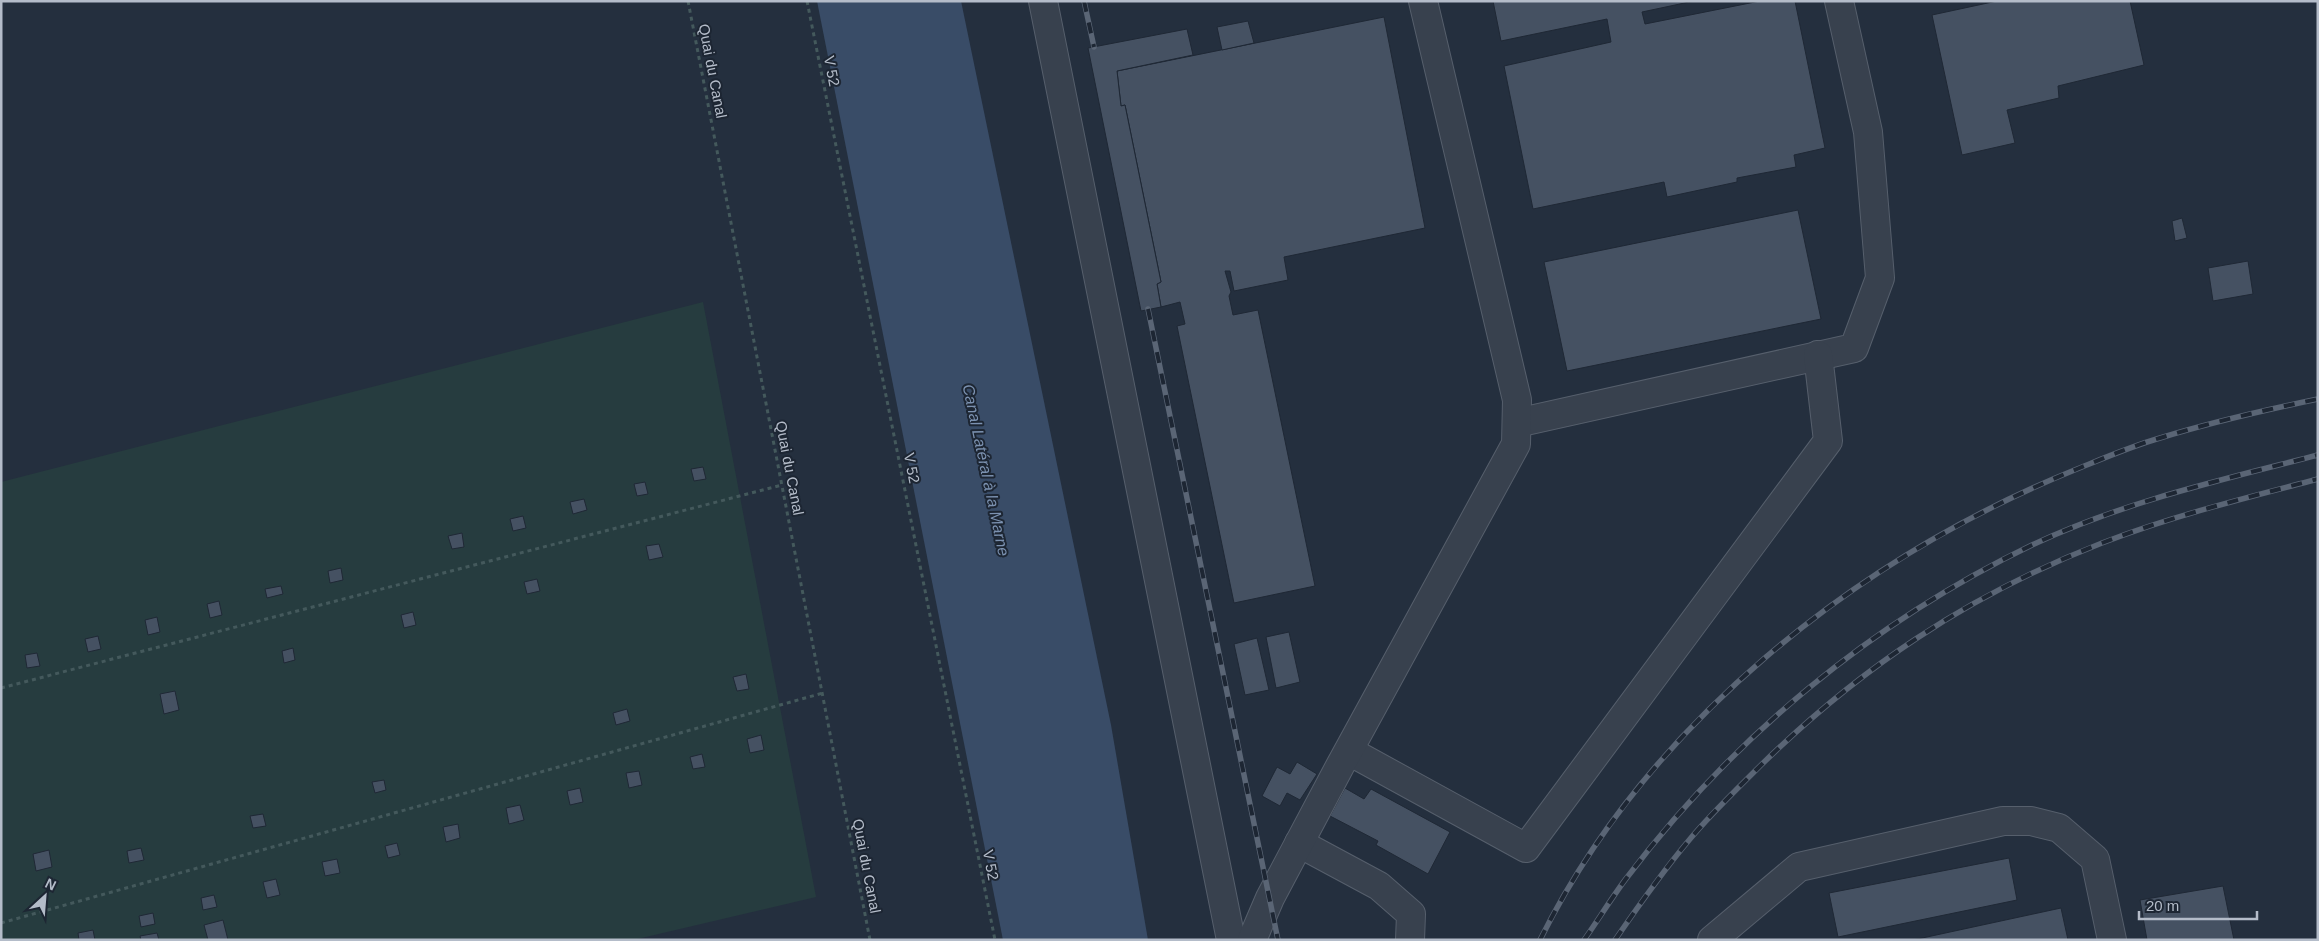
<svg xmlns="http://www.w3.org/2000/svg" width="2319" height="941" viewBox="0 0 2319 941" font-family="Arial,sans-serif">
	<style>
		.green { fill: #263c3f }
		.water { fill: #394c67 }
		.building { fill: #455162; stroke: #1f2835 }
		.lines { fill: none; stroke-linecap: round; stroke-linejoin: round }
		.minor-casing { stroke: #565f6c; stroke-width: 30 }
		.path { stroke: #44595c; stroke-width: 3; stroke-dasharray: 4 4; stroke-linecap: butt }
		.minor { stroke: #38414e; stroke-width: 28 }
		.rail-casing { stroke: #5a6575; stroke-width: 5.5 }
		.rail { stroke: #1d2633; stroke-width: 4; stroke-dasharray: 11; stroke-linecap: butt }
		.labels { text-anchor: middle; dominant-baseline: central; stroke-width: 4; stroke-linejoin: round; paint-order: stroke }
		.street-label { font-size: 15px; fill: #b4bcc9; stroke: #1d2633 }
		.water-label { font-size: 16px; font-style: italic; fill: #7c92b1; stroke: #1d2633 }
	</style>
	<rect width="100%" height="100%" fill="#242f3e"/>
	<!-- green -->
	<polygon class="green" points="703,302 816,897 633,940 1,940 1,482"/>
	<!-- water -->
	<polygon class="water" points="817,1 961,1 1111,725 1148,940 1003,940"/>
	<!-- building -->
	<g class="building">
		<polygon points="1493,1 1694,1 1642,12 1645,24 1760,1 1795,1 1825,148 1794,155 1796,167 1737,178 1737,182 1667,197 1664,182 1533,209 1504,66 1611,42 1607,19 1501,41"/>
		<polygon points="1997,1 2130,1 2144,65 2058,86 2059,98 2007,110 2015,143 1962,155 1932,15"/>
		<polygon points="1384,17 1425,228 1284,257 1288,280 1234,291 1230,271 1225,271 1231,292 1229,296 1233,315 1258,310 1315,586 1234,603 1177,326 1185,324 1180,302 1161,307 1157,284 1161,282 1125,105 1121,106 1117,71"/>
		<polygon points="1248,21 1254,43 1222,50 1217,27"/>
		<polygon points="1187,29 1193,55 1117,71 1121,106 1125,105 1161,282 1157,284 1161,307 1141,311 1088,48"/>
		<polygon points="1798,210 1821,319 1567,371 1544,262"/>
		<polygon points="2182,218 2187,238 2175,241 2172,221"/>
		<polygon points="2248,261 2253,294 2213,301 2208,268"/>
		<polygon points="703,467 706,479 694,481 691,469"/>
		<polygon points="645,482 648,494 637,496 634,484"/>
		<polygon points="584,499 587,510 573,514 570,502"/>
		<polygon points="523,516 526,528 513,531 510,519"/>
		<polygon points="462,533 464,547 452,549 448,536"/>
		<polygon points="659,544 663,557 649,560 646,546"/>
		<polygon points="341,568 343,580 330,583 328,571"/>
		<polygon points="537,579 540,591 527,594 524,582"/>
		<polygon points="281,586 283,594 267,598 265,589"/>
		<polygon points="219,601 222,615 210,618 207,604"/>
		<polygon points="413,612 416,625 404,628 401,615"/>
		<polygon points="157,617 160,632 148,635 145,620"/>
		<polygon points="1289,632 1300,682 1276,688 1266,637"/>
		<polygon points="98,636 101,649 88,652 85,639"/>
		<polygon points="1257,638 1269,690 1245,695 1234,644"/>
		<polygon points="293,648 295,660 284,663 282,651"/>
		<polygon points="37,653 40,666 27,668 25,655"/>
		<polygon points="746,674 749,689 737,691 733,677"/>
		<polygon points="175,691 179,710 164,714 160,694"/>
		<polygon points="627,709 630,721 616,725 613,713"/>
		<polygon points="761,735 764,750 750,753 747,739"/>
		<polygon points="702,754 705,767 693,769 690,757"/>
		<polygon points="1297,762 1317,774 1300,800 1287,793 1280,806 1262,796 1277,767 1290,774"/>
		<polygon points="639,771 642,785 629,788 626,773"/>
		<polygon points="384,780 386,790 375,793 372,782"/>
		<polygon points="580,788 583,802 570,805 567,791"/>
		<polygon points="1345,788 1364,799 1371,789 1450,832 1428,874 1376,845 1378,841 1330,816"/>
		<polygon points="520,805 524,820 509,824 506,808"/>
		<polygon points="263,814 266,826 253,828 250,816"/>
		<polygon points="458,824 460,838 446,842 443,827"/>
		<polygon points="397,843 400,855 388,858 385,846"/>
		<polygon points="141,848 144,860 129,863 127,851"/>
		<polygon points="49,850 52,867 36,871 33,854"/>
		<polygon points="2009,858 2017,900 1838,937 1829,893"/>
		<polygon points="337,859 340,873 325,876 322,862"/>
		<polygon points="276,879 280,895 267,898 263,882"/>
		<polygon points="2223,886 2234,940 2147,940 2140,900"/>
		<polygon points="214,895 217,907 203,910 201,898"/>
		<polygon points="2061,908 2068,940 1913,940"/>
		<polygon points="153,913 155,924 141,927 139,916"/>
		<polygon points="223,920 228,940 208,940 204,925"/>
		<polygon points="93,930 95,940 79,940 78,933"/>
		<polygon points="157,933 159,940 141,940 140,936"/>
	</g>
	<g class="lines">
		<defs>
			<g id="minor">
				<polyline points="1043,1 1231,940"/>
				<polyline points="1517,423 1854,348 1880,278 1868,132 1839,1"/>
				<polyline points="1349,751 1526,848 1828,441 1818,355"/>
				<polyline points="1299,843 1379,886 1411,914 1410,940"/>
				<polyline points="1252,940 1270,898 1340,766 1516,444 1517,400 1423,1"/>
				<polyline points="1712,940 1799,867 2003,821 2031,821 2059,828 2095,859 2112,940"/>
			</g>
		</defs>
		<!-- minor casing -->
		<use href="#minor" class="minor-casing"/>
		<!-- path -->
		<g class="path">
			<polyline points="688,1 870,940"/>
			<polyline points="807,1 995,940"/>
			<polyline points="1,688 782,485"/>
			<polyline points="1,923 823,693"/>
		</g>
		<!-- minor -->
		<use href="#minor" class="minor"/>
		<defs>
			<g id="rail">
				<polyline points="1084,1 1094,47"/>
				<polyline points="1148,309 1278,940"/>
				<path d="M 1540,940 C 1647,724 1857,558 2077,469 C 2104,458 2132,446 2160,438 C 2212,422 2265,410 2318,399"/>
				<path d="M 1584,940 C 1598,920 1611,899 1625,880 C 1732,738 1872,622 2032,545 C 2123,502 2221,480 2318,455"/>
				<path d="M 1615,940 C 1639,905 1663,871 1690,839 C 1710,815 1734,792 1756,770 C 1858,669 1968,595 2102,543 C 2172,516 2245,498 2318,479"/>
			</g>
		</defs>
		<!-- rail casing -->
		<use href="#rail" class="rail-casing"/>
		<!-- rail -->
		<use href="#rail" class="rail"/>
	</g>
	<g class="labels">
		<!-- street labels -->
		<g class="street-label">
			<text transform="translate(713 71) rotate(79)">Quai du Canal</text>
			<text transform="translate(832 71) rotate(79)">V 52</text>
			<text transform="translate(790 468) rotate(79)">Quai du Canal</text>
			<text transform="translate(912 468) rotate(79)">V 52</text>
			<text transform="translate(991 865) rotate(79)">V 52</text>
			<text transform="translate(867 866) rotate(79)">Quai du Canal</text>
		</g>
		<!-- water labels -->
		<g class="water-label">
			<text transform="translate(986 470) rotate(78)">Canal Latéral à la Marne</text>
		</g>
	</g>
	<!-- border -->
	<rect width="2319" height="941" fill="none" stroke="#b4bcc9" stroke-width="5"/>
	<!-- north arrow -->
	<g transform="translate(45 896) rotate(26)" stroke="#1d2633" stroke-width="4" paint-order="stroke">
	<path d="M0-4L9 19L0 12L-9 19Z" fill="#b4bcc9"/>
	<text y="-8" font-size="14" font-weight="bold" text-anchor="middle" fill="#b4bcc9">N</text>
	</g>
	<!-- scale -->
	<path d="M2139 911v8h118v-8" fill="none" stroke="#b4bcc9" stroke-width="2.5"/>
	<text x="2146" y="911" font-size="15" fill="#b4bcc9" stroke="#1d2633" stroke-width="4" paint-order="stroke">20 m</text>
</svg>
